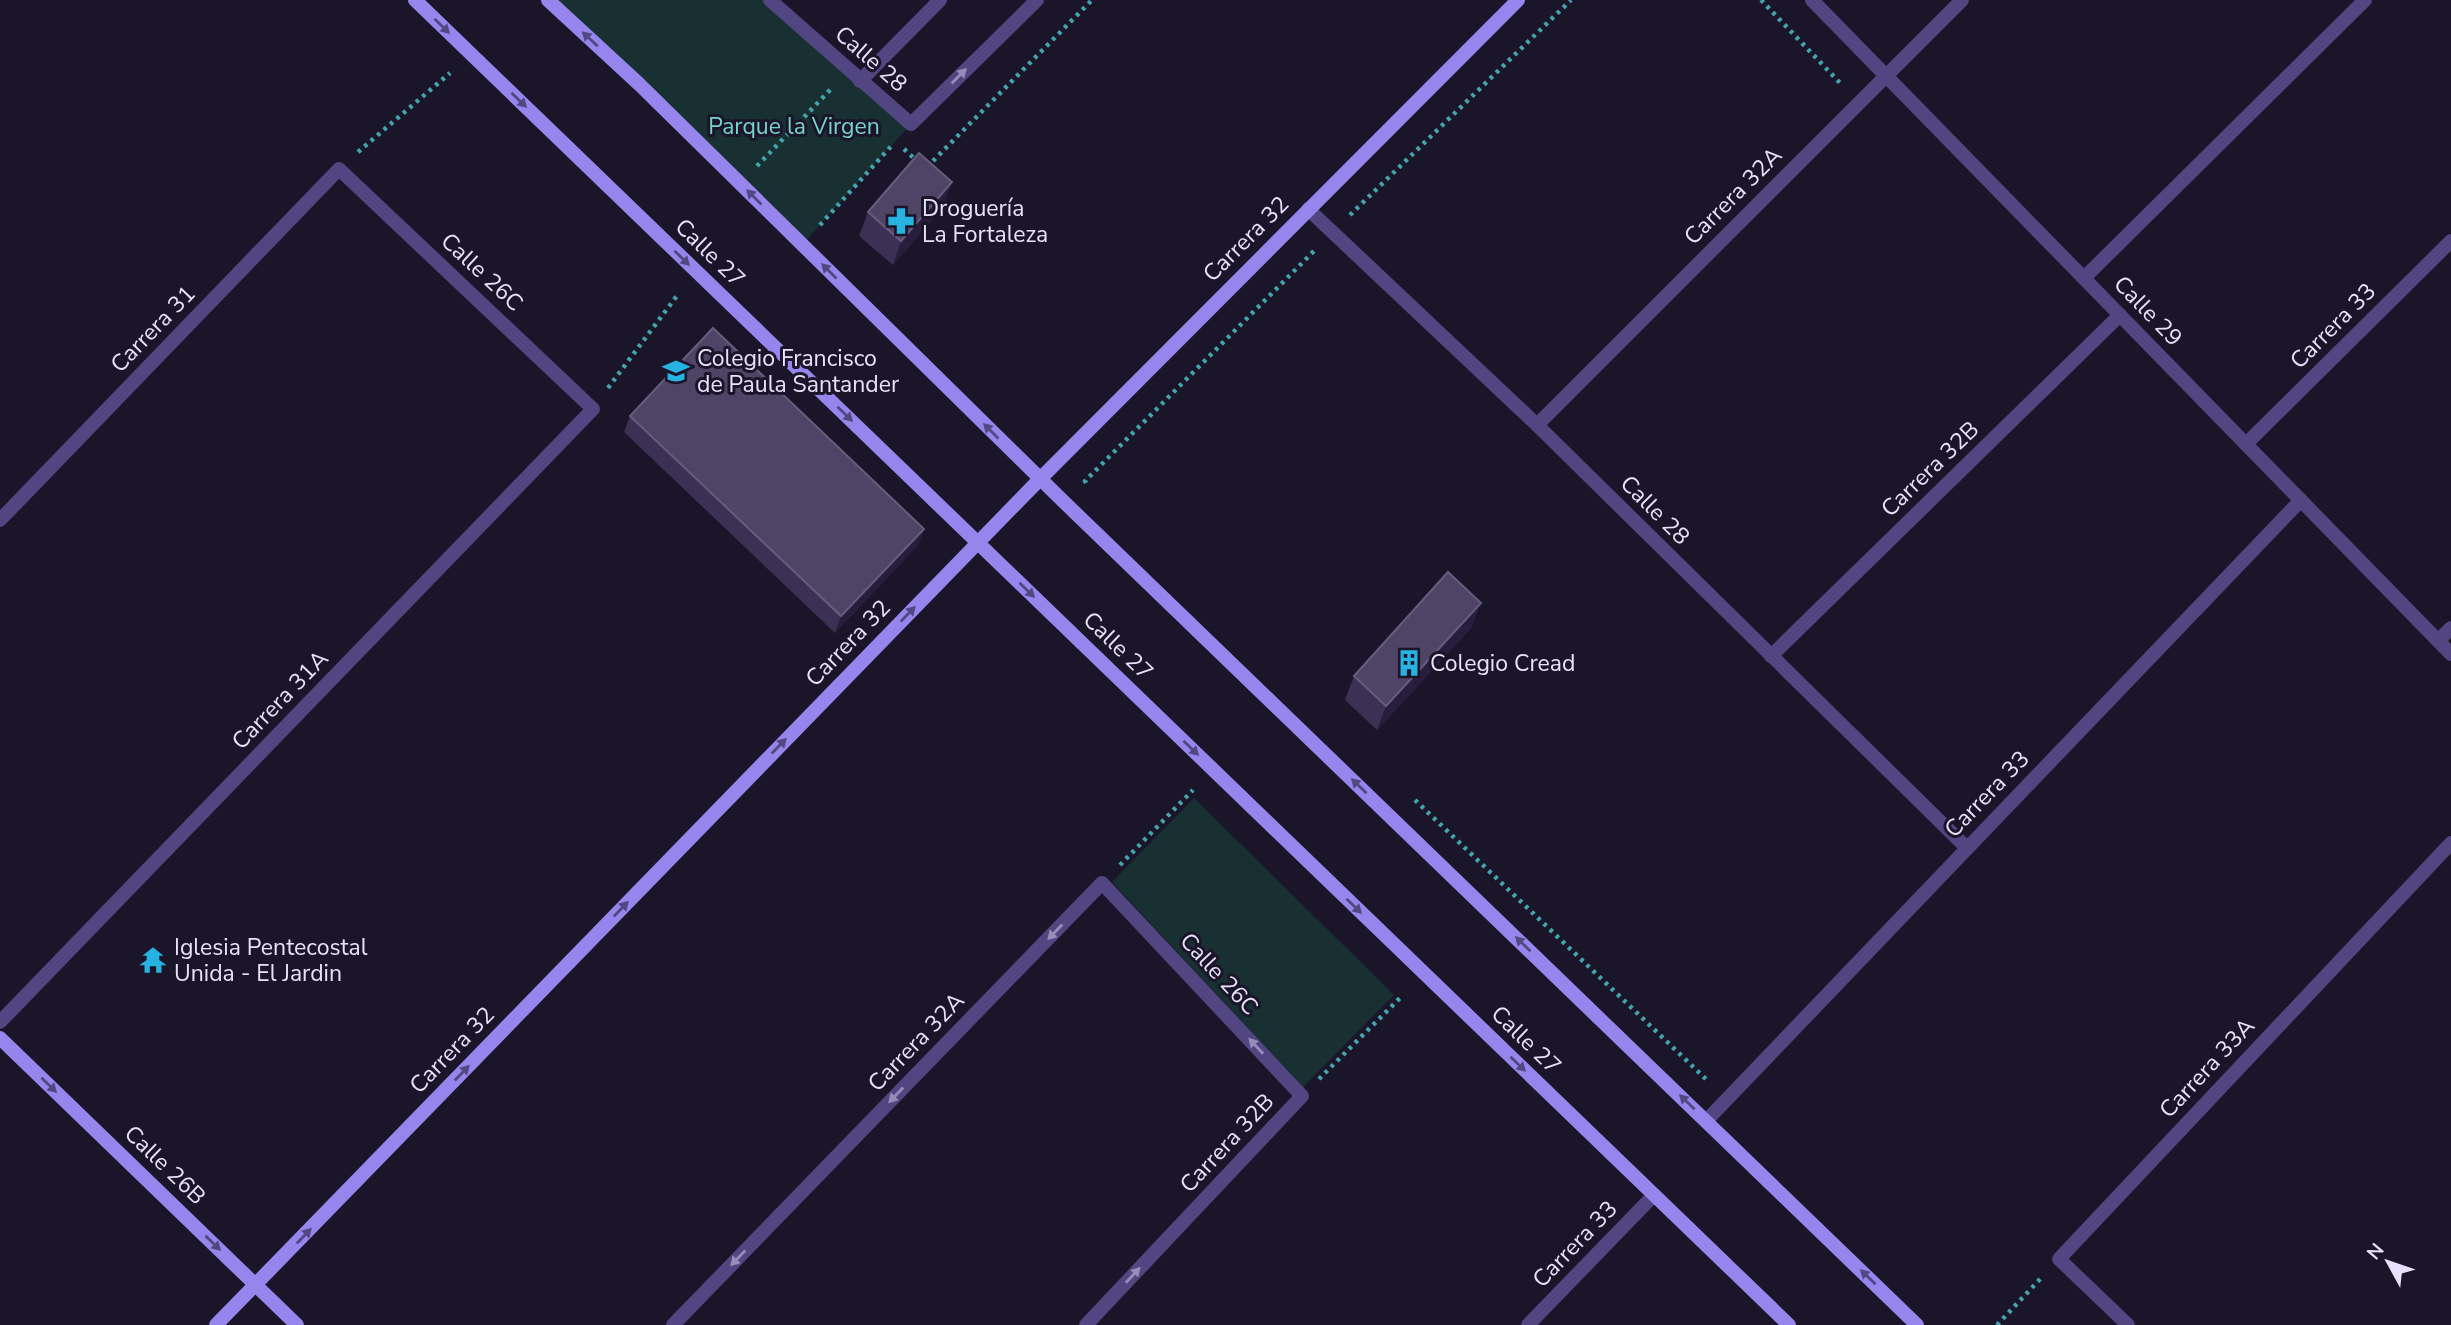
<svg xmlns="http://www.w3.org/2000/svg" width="2451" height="1325" viewBox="0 0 2451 1325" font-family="'Nunito Sans',sans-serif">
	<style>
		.green { fill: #193033 }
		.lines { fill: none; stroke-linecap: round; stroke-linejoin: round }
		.path { stroke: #42a5ae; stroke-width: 4.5; stroke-dasharray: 3.5 5; stroke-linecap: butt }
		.street { stroke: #514682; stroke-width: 14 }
		.secondary { stroke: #9785ee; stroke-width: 14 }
		.wall { fill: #3d3055 }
		.shaded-wall { fill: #281d3c }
		.building { fill: #4f4366; stroke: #675c7e; stroke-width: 2 }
		.oneway { fill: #534782 }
		.oneway2 { fill: #958cb8 }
		.labels { text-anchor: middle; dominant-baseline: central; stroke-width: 6; stroke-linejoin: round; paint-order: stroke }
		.street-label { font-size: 23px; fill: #e8e1fb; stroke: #1b1529 }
		.park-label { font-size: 23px; fill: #76d3c9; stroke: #1b1529 }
		.poi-label { font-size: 23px; fill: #e8e1fb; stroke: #1b1529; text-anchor: start }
	</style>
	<rect width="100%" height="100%" fill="#1b1529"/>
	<!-- green -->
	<g class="green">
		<polygon points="548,0 770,0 911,124 802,245"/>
		<polygon points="1194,798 1394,995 1303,1087 1112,882"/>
	</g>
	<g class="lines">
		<!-- path -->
		<g class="path">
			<polyline points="1761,0 1842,85"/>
			<polyline points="904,149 918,162"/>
			<polyline points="358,152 450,73"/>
			<polyline points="757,166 831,89"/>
			<polyline points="927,167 1092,0"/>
			<polyline points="1350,215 1571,0"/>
			<polyline points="820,225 894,143"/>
			<polyline points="608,388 679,293"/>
			<polyline points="1086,483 1085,481 1314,251"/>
			<polyline points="1415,800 1709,1082"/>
			<polyline points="1120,865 1193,790"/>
			<polyline points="1319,1079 1403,995"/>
			<polyline points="1997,1325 2042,1277"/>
		</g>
		<!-- street -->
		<g class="street">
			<polyline points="770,0 911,124 1037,0"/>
			<polyline points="1812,0 2451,654"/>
			<polyline points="860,81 940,0"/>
			<polyline points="1308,209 1537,425 1967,848"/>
			<polyline points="2084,278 2365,0"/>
			<polyline points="1537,425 1962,0"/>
			<polyline points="2246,444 2451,241"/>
			<polyline points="0,520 339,169 593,409 0,1022"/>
			<polyline points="2438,641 2451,628"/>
			<polyline points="1771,656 2120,315"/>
			<polyline points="1707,1120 2301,500"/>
			<polyline points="673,1325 1102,883 1302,1096 1086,1325"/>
			<polyline points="1528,1325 1654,1195"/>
			<polyline points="2128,1325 2059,1259 2451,843"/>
		</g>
		<!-- secondary -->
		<g class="secondary">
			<polyline points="415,0 1789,1325"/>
			<polyline points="548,0 639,84 1064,502 1917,1325"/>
			<polyline points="0,1038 297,1325"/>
			<polyline points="216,1325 1040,479 1518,0"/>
		</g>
	</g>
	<!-- wall -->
	<g class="wall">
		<polygon points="944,206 893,265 859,236 868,212"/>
		<polygon points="630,416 924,529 918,545 835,633 624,432"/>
		<polygon points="1472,627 1377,730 1345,700 1354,676"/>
	</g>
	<!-- shaded-wall -->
	<g class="shaded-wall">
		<polygon points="952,182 944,206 893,265 901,241"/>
		<polygon points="924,529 918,545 835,633 841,616"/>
		<polygon points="1481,603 1472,627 1377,730 1386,706"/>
	</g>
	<!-- building -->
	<g class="building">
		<polygon points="919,153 952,182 901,241 868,212"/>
		<polygon points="713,328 924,529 841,616 630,416"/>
		<polygon points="1448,572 1481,603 1386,706 1354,676"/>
	</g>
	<!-- one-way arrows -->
	<defs><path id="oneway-solid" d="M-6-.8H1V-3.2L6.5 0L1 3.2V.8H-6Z" transform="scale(1.75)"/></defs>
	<g class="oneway">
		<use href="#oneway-solid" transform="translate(442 26) rotate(44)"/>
		<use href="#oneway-solid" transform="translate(590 39) rotate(-137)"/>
		<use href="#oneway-solid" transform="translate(519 100) rotate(44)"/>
		<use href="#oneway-solid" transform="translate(754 197) rotate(-135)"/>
		<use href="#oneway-solid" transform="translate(682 258) rotate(44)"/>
		<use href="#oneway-solid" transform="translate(829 271) rotate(-135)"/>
		<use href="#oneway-solid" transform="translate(845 414) rotate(44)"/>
		<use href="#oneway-solid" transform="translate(991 431) rotate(-135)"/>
		<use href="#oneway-solid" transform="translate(1027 590) rotate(44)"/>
		<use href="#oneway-solid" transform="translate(908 614) rotate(-46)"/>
		<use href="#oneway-solid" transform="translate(779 746) rotate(-46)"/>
		<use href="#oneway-solid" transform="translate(1191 748) rotate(44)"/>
		<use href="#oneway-solid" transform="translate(1359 786) rotate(-136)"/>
		<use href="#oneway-solid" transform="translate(1354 906) rotate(44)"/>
		<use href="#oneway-solid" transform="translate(621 909) rotate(-46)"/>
		<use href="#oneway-solid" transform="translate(1523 944) rotate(-136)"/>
		<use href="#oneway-solid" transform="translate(1518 1064) rotate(44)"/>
		<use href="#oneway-solid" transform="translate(462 1073) rotate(-46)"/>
		<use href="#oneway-solid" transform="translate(49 1085) rotate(44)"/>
		<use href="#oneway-solid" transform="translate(1687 1102) rotate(-136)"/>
		<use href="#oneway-solid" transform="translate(304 1236) rotate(-46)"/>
		<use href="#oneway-solid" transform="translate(213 1243) rotate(44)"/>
		<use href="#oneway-solid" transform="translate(1868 1277) rotate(-136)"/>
	</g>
	<g class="oneway2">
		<use href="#oneway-solid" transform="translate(959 76) rotate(-45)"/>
		<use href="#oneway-solid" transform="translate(1055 932) rotate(134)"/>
		<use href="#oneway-solid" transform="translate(1256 1046) rotate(-133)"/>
		<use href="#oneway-solid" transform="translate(896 1095) rotate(134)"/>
		<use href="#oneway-solid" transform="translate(738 1258) rotate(134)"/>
		<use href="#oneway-solid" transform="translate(1133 1275) rotate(-47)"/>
	</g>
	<!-- icons -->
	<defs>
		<symbol id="pharmacy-bare" viewBox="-9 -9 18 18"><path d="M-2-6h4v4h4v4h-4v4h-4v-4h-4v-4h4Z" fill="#27b3e1" stroke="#1b1529" stroke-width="2.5" paint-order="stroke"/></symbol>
		<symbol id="school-bare" viewBox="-9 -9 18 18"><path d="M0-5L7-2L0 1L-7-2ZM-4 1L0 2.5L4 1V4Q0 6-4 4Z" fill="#27b3e1" stroke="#1b1529" stroke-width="2.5" paint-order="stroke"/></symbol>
		<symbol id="building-bare" viewBox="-9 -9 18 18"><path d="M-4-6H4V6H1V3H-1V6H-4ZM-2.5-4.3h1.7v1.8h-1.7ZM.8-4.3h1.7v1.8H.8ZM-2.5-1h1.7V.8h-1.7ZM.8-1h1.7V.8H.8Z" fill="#27b3e1" stroke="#1b1529" stroke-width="2.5" paint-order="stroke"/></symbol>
		<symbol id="temple-bare" viewBox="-9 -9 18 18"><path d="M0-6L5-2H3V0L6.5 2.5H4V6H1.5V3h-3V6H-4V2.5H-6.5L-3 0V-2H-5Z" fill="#27b3e1" stroke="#1b1529" stroke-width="2.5" paint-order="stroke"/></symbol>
	</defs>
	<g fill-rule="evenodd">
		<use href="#pharmacy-bare" x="882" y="202" width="38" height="38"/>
		<use href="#school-bare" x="657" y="352" width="38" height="38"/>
		<use href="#building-bare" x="1390" y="644" width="38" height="38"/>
		<use href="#temple-bare" x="134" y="941" width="38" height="38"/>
	</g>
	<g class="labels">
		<!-- street labels -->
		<g class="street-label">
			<text transform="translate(871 59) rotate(41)">Calle 28</text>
			<text transform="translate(1733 196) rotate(-45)">Carrera 32A</text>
			<text transform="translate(1246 239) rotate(-45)">Carrera 32</text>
			<text transform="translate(710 253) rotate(44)">Calle 27</text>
			<text transform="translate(482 272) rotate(43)">Calle 26C</text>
			<text transform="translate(2148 311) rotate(46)">Calle 29</text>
			<text transform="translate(2333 326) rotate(-45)">Carrera 33</text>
			<text transform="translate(153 329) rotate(-46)">Carrera 31</text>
			<text transform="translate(1930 469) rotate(-44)">Carrera 32B</text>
			<text transform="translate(1655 510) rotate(45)">Calle 28</text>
			<text transform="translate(848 643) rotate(-46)">Carrera 32</text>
			<text transform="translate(1118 646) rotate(44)">Calle 27</text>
			<text transform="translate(280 700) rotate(-46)">Carrera 31A</text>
			<text transform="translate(1987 794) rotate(-46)">Carrera 33</text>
			<text transform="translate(1219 974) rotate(47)">Calle 26C</text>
			<text transform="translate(1526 1040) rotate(44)">Calle 27</text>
			<text transform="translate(916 1042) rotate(-46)">Carrera 32A</text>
			<text transform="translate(452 1050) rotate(-46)">Carrera 32</text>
			<text transform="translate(2207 1068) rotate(-47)">Carrera 33A</text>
			<text transform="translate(1227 1143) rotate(-47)">Carrera 32B</text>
			<text transform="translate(165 1165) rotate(44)">Calle 26B</text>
			<text transform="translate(1575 1244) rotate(-46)">Carrera 33</text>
		</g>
		<!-- park labels -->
		<g class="park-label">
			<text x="794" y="126">Parque la Virgen</text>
		</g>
		<!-- poi labels -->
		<g class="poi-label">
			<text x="922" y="208">Droguería<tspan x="922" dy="26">La Fortaleza</tspan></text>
			<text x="697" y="358">Colegio Francisco<tspan x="697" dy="26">de Paula Santander</tspan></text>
			<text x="1430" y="663">Colegio Cread</text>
			<text x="174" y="947">Iglesia Pentecostal<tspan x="174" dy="26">Unida - El Jardin</tspan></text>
		</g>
	</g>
	<!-- north arrow -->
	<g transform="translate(2388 1262) rotate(310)" stroke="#1b1529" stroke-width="5" paint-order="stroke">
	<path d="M0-5L12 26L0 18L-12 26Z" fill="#e8e1fb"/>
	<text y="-10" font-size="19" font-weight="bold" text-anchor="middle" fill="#e8e1fb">N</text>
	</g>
</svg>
